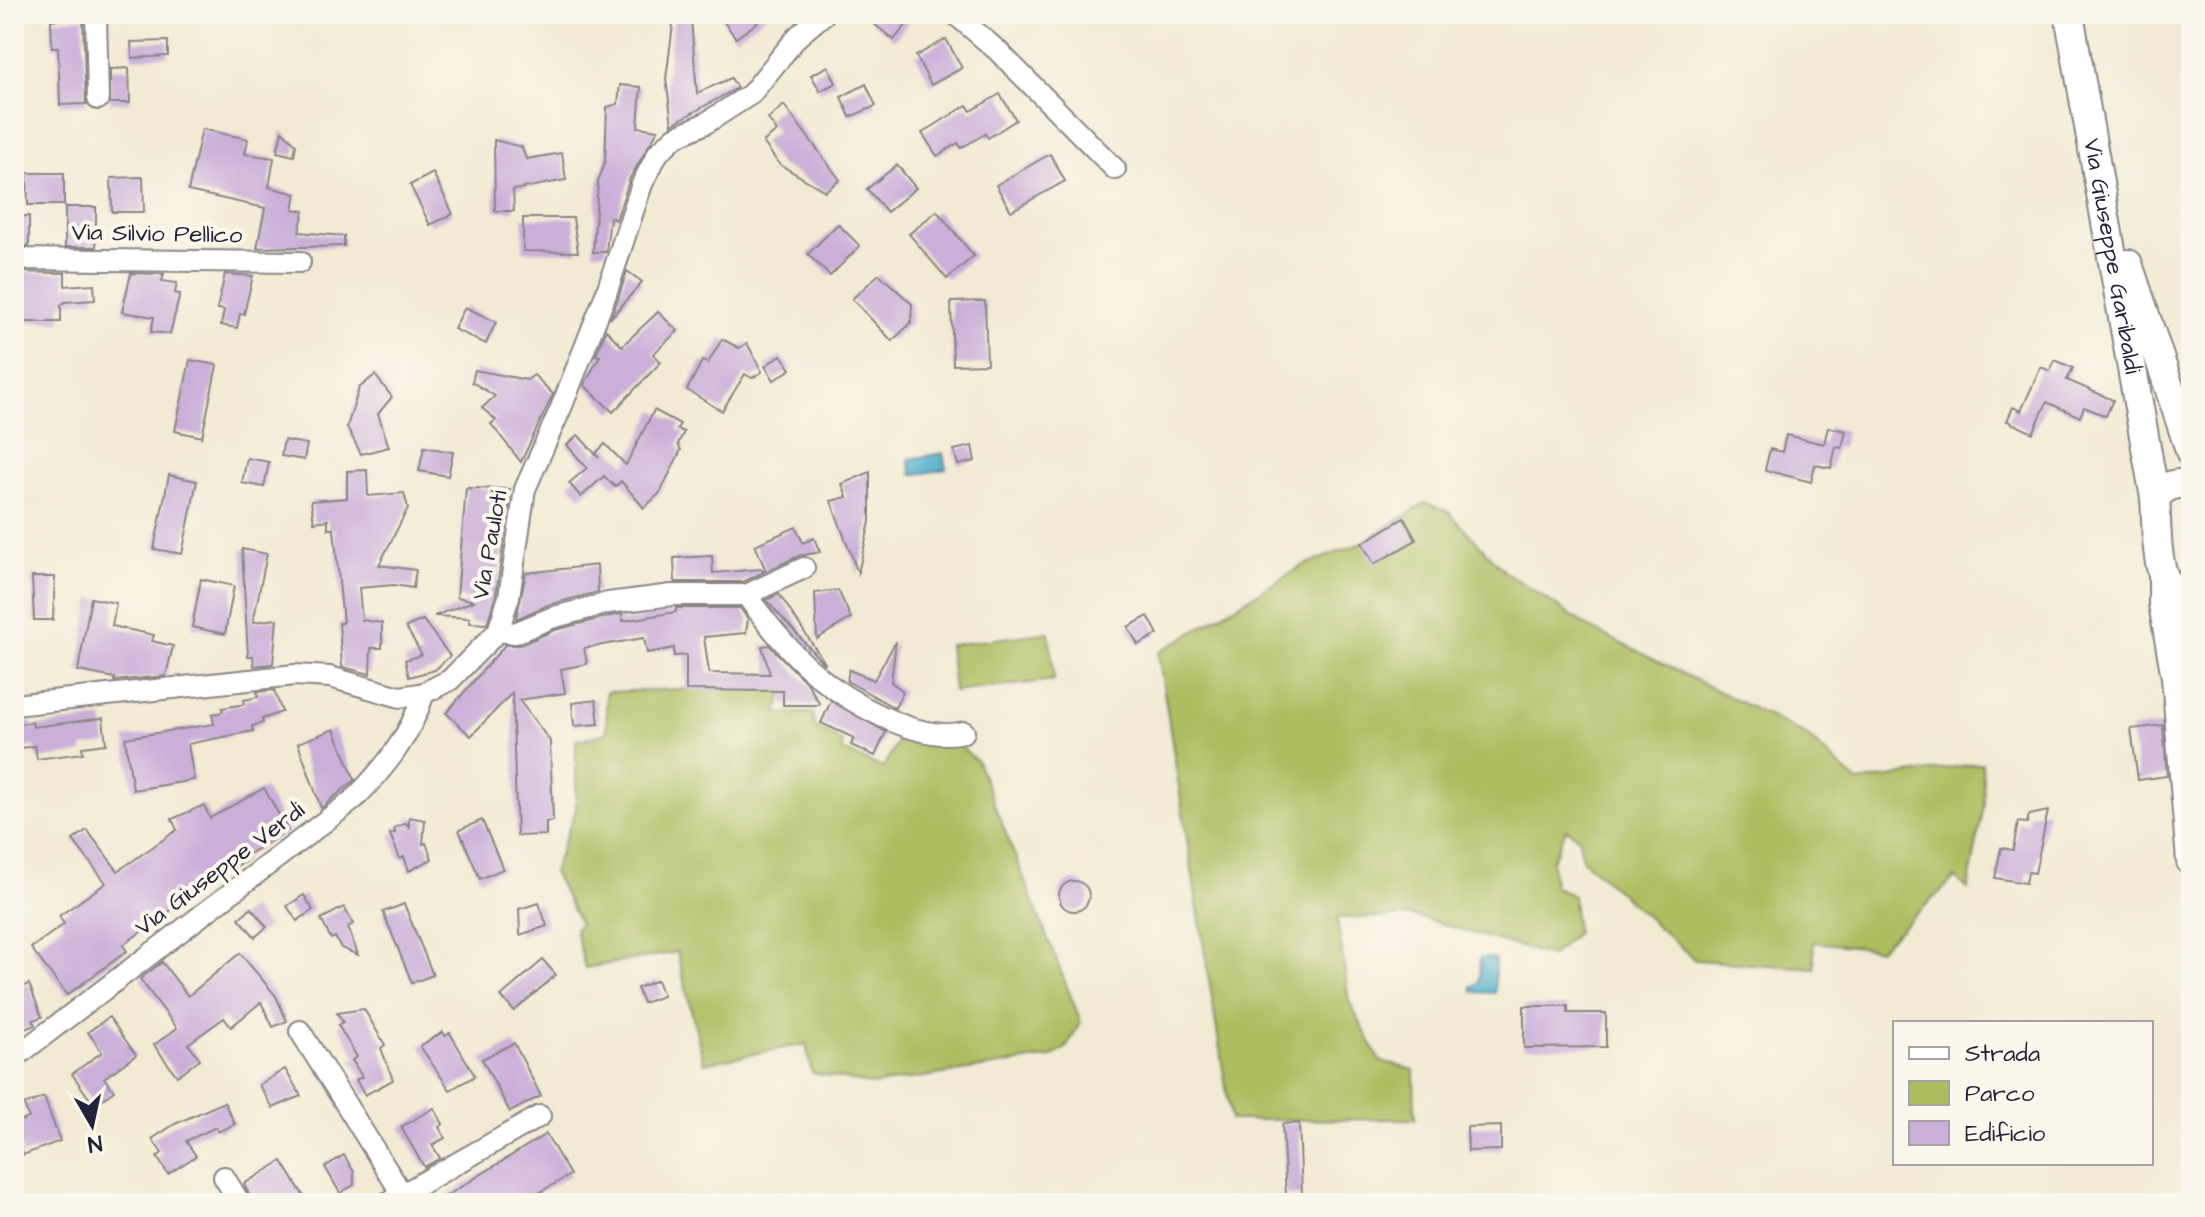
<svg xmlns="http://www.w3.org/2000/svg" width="2205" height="1217" viewBox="0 0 2205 1217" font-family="'Architects Daughter',sans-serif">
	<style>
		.green { fill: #adbd60; stroke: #68704e; stroke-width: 2 }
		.water { fill: #4aadc9; stroke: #366882; stroke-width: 2 }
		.building { fill: #cbafd9 }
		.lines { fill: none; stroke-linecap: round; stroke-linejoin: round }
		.street-casing { stroke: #8a8687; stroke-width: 24 }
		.secondary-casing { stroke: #8a8687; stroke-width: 32 }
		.street { stroke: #fff; stroke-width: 20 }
		.secondary { stroke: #fff; stroke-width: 28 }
		.labels { text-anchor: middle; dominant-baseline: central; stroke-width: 8; stroke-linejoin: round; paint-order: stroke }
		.street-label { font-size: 24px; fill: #22223b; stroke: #fbf7ec }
	</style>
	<rect width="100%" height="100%" fill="#fbf7ec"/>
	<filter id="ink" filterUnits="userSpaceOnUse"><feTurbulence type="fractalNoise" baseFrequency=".0125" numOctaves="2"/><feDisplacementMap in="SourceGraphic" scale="16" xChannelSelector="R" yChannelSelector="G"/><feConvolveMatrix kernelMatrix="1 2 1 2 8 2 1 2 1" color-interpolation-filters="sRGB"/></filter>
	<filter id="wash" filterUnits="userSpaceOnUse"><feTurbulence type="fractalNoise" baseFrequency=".006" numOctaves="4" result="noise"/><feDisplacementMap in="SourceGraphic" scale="32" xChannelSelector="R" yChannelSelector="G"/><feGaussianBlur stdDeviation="1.8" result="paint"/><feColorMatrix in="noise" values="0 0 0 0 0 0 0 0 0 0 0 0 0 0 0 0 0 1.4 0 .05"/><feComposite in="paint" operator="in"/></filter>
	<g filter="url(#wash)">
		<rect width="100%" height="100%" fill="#f3ead3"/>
		<!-- green -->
		<g class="green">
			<polygon points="1425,503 1448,511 1504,571 1592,629 1805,734 1857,782 1982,763 1984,805 1968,889 1955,878 1879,949 1813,942 1815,968 1695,960 1582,859 1579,838 1566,829 1552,861 1554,886 1573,896 1576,933 1551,956 1415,916 1337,918 1349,1001 1380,1061 1414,1070 1415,1119 1231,1120 1158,653 1304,565 1362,543"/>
			<polygon points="1049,632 1054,680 954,692 949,645"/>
			<polygon points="686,689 783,690 777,713 813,713 814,726 843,742 841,750 883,768 901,735 930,745 960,746 977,761 1081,1022 1066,1048 1051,1057 873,1085 812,1073 806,1044 704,1063 677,952 585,968 575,929 580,924 553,872 576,809 576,740 607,733 606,692"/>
		</g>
		<!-- water -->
		<g class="water">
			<polygon points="943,453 946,469 912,475 909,459"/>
			<polygon points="1480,958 1495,958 1495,993 1473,992 1471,987 1479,982"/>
		</g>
		<g id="blocks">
			<!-- building -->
			<g class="building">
				<polygon points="718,14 769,14 736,38"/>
				<polygon points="862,14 915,14 894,40"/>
				<polygon points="674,17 691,19 697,93 731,78 737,88 672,124 666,79"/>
				<polygon points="83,18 86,104 60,105 58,47 52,47 51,20"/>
				<polygon points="946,39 962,68 931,85 916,56"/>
				<polygon points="168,41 168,56 132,58 131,42"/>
				<polygon points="828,66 836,83 820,91 811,75"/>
				<polygon points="129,68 130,103 110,103 110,69"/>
				<polygon points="866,84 876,106 850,117 841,97"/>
				<polygon points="620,85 641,87 638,127 658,130 630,178 616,220 610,217 606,252 593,252 598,182 605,162 607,107 618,104"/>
				<polygon points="1000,94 1016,120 988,138 985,134 961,148 958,143 937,156 922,133 967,105 971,111"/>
				<polygon points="784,105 840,180 825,191 779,164 763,142 777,131 768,119"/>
				<polygon points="202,129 248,139 245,154 274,158 269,187 296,194 293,209 304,211 299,232 344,236 344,246 257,248 265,208 188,191"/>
				<polygon points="282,131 296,144 294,156 277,152"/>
				<polygon points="494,140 522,147 526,159 562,153 566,180 513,190 514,211 495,211"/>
				<polygon points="1050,154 1065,181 1011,211 996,185"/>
				<polygon points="897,165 916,188 887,212 867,189"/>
				<polygon points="27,173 64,173 64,205 28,205"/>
				<polygon points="433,173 453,214 430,225 410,185"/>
				<polygon points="143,177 144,212 112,212 111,178"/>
				<rect x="65" y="207" width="31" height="40"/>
				<polygon points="937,211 974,256 947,279 909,234"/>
				<polygon points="29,216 29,246 14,246 14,217"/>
				<polygon points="523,218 573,218 578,252 523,251"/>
				<polygon points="838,224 860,246 830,276 808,254"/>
				<polygon points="627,271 642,282 610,319 618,299"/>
				<polygon points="14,272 65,273 65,286 94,284 95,300 65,302 61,305 61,322 15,322"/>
				<polygon points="131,273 164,274 162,281 177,283 175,293 180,294 170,334 151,332 154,317 122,312"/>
				<polygon points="225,274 253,276 244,314 240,314 237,328 221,325 224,310 217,309"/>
				<polygon points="879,274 912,304 911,323 892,341 852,299"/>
				<polygon points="985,301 987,364 953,365 951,302"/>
				<polygon points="465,307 496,322 486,344 454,329"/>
				<polygon points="658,312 678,331 653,354 661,362 613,412 584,385 600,356 596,355 606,330 622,346"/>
				<polygon points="722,339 739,348 747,343 762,372 752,378 745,374 722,411 687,390 702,361 708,363"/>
				<polygon points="781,355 791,369 774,380 765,366"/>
				<polygon points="190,360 217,365 202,437 175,431"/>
				<polygon points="2055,360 2073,368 2067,380 2113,400 2106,416 2084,407 2080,417 2047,402 2033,433 2007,421 2013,407 2021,411 2041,367 2050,371"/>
				<polygon points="475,370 527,380 534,375 553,394 521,462 491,424 496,420 482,408 495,396 472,382"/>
				<polygon points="375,375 392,397 378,414 389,447 361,454 347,427 359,388"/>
				<polygon points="654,410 680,424 677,429 684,432 678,444 681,450 660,493 644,508 621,481 615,487 604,476 581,497 569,483 587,468 567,445 578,435 599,458 596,453 605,444 626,465"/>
				<polygon points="1828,427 1846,431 1842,448 1836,447 1831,468 1815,465 1811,482 1765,470 1770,449 1782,452 1786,435 1824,444"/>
				<polygon points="284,440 307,444 304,460 281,456"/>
				<polygon points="972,446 975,461 958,465 954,450"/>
				<polygon points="424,447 453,452 448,476 419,471"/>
				<polygon points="247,458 269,462 264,487 242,483"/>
				<polygon points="367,470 368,496 404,493 408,508 379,565 416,570 413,588 394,585 359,588 362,620 382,623 382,648 371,648 370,674 342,667 339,623 343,623 334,529 328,529 328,520 314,522 311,501 347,498 347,471"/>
				<polygon points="870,472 870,522 858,573 831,501 847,497 842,484"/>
				<polygon points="169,475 197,481 182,554 154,549"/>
				<polygon points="466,488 510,489 499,509 510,499 496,594 487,624 470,623 470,618 434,616 474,601 457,597"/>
				<polygon points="1404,518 1416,540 1374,564 1362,543"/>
				<polygon points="796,527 803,543 814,538 820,552 799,556 766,571 755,545"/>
				<polygon points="242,549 267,554 253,622 277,619 273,664 254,666 253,656 248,656"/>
				<polygon points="712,556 713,573 762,569 764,572 743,582 675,582 674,558"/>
				<polygon points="597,565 598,592 548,605 516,619 526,573"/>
				<polygon points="32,577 55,577 53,620 34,620"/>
				<polygon points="201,579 234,586 225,634 192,627"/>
				<polygon points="838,590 851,618 817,639 815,593"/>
				<polygon points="779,594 825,663 824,664 766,600"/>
				<polygon points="91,598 116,603 112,626 154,635 152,641 173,646 166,676 114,681 115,678 78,671"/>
				<polygon points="676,608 740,608 748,619 746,633 704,637 709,673 770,674 762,646 769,645 808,684 820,705 783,705 783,691 686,690 686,655 674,656 674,648 647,653 644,638 584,648 587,664 561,669 565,693 519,700 550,741 553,821 546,822 546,835 517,836 512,693 471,736 446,713 505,645 520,645 555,630 610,616 622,614 623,621 676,612"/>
				<polygon points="1148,616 1158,634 1138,645 1128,627"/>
				<polygon points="423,620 450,656 435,670 409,677 405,660 422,655 406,627"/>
				<polygon points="896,641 891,682 903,691 895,708 847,681 849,670 874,680"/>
				<polygon points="274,690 282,712 262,719 263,723 252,726 253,731 188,744 194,780 133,790 125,738 214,724 212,714 223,712 222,708 245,704 244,700 258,697 257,692"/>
				<polygon points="596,700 599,724 574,726 572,703"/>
				<polygon points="831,701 886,732 875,756 851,745 854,738 821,723"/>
				<polygon points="103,718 106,744 82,747 83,753 37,759 35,746 14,749 14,725 32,722 33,727"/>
				<polygon points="2163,725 2167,776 2138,780 2131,729"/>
				<polygon points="334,729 355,780 321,808 298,743"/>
				<polygon points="264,788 288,831 243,857 245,862 192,884 197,891 123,945 127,951 67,995 31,948 64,924 59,916 106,883 73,840 87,830 118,871 177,830 172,819 204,805 210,818"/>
				<polygon points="2048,811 2035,873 2028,872 2026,883 1995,878 2001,848 2013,850 2018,822 2027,823 2029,815"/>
				<polygon points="409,817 425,820 423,844 426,843 432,859 409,871 404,857 400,859 390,834 395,833 394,828 406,823 409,827"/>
				<polygon points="482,820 503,869 480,879 459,830"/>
				<circle cx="1074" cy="896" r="15"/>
				<polygon points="304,895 313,910 297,921 287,906"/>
				<polygon points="539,903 547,926 520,935 519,909"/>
				<polygon points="404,904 433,975 412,983 383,912"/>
				<polygon points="344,907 353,924 348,927 358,955 341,948 335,937 331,939 321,919"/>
				<polygon points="251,908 267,927 255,937 239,918"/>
				<polygon points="240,953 276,996 287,1021 273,1027 261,1002 231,1027 224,1018 188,1044 200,1059 177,1076 154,1045 177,1028 140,979 162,962 188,996"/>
				<polygon points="543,960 556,975 514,1011 501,996"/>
				<polygon points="657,980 663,996 643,1003 637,988"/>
				<polygon points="29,984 42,1017 33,1020 35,1025 14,1033 14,990"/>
				<polygon points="1524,1006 1568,1006 1568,1013 1606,1013 1606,1047 1524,1048"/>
				<polygon points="364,1009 385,1045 381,1048 393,1080 365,1095 356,1080 362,1077 352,1060 357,1057 338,1025 343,1022 337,1013"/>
				<polygon points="109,1017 136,1055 104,1078 114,1091 94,1105 72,1074 102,1052 88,1032"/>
				<polygon points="443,1032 445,1036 450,1033 475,1076 450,1090 420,1046"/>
				<polygon points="514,1043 541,1096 510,1112 482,1059"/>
				<polygon points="285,1069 301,1096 273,1108 259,1085"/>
				<polygon points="44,1097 60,1141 23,1155 14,1123 29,1118 24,1105"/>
				<polygon points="224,1102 235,1124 218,1132 216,1127 186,1141 196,1156 168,1174 157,1157 162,1153 152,1139 175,1124"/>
				<polygon points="434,1108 443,1124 439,1127 445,1138 432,1145 440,1158 424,1167 401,1127"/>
				<polygon points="1299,1123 1302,1195 1286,1196 1282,1124"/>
				<polygon points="1501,1126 1501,1150 1468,1151 1467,1127"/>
				<polygon points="546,1134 570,1175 521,1203 435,1203"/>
				<polygon points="344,1155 354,1172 354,1185 340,1193 325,1167"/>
				<polygon points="282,1161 308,1203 253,1203 244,1184"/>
			</g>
		</g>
	</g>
	<g filter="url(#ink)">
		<use href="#blocks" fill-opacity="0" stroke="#8a8687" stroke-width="2"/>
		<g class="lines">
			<defs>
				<g id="street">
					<polyline points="96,14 98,99"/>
					<polyline points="955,14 998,51 1115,169"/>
					<polyline points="14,259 300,262"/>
					<polyline points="746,595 804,568"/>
					<path d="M 498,631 L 515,633 L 551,618 L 608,603 L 672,595 L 746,595 C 765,620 786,648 810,669 C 844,700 918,744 964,732"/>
					<polyline points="14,705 295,675 330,677 400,697 424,693 450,680 498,631 509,597 525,489 561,408 606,294 642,184 658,153 675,137 706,123 751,94 798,36 824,14"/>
					<polyline points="300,1031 402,1194"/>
					<path d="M 14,1058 L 353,800 C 385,768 410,737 424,693"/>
					<polyline points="224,1177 240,1203"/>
					<polyline points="387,1203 540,1116"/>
				</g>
				<g id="secondary">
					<path id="s1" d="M 2069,14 L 2155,498 C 2158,530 2151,593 2191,601"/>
					<polyline points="2128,264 2191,453"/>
					<path d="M 2155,498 C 2164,486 2176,481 2191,485"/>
					<polyline points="2163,575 2163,604 2176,677 2191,861"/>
				</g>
			</defs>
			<!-- street casing -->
			<use href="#street" class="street-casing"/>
			<!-- secondary casing -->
			<use href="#secondary" class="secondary-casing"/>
			<!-- street -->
			<use href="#street" class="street"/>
			<!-- secondary -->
			<use href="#secondary" class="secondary"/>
		</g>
	</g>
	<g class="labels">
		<!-- street labels -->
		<g class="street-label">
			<text transform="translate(157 234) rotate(1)">Via Silvio Pellico</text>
			<text stroke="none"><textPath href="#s1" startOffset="246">Via Giuseppe Garibaldi</textPath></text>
			<text transform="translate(490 545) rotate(-80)">Via Pauloti</text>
			<text transform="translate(220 869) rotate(-37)">Via Giuseppe Verdi</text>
		</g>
	</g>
	<!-- margin -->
	<rect width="2205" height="1217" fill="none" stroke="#fbf7ec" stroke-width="48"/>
	<!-- legend -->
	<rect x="1893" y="1021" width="260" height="144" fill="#fbf7ec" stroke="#a4a2a5" stroke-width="2"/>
	<rect x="1909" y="1047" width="40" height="12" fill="#ffffff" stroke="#a4a2a5" stroke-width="2"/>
	<text x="1965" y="1061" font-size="24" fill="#22223b">Strada</text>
	<rect x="1909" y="1081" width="40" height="24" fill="#adbd60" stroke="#a4a2a5" stroke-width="2"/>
	<text x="1965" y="1101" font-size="24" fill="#22223b">Parco</text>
	<rect x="1909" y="1121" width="40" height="24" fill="#cbafd9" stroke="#a4a2a5" stroke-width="2"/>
	<text x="1965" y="1141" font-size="24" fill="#22223b">Edificio</text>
	<!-- north arrow -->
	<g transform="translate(92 1125) rotate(171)" stroke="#fbf7ec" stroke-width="6" paint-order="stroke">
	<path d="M0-6L14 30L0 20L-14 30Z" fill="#22223b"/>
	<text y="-12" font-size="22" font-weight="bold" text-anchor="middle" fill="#22223b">N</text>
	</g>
</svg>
